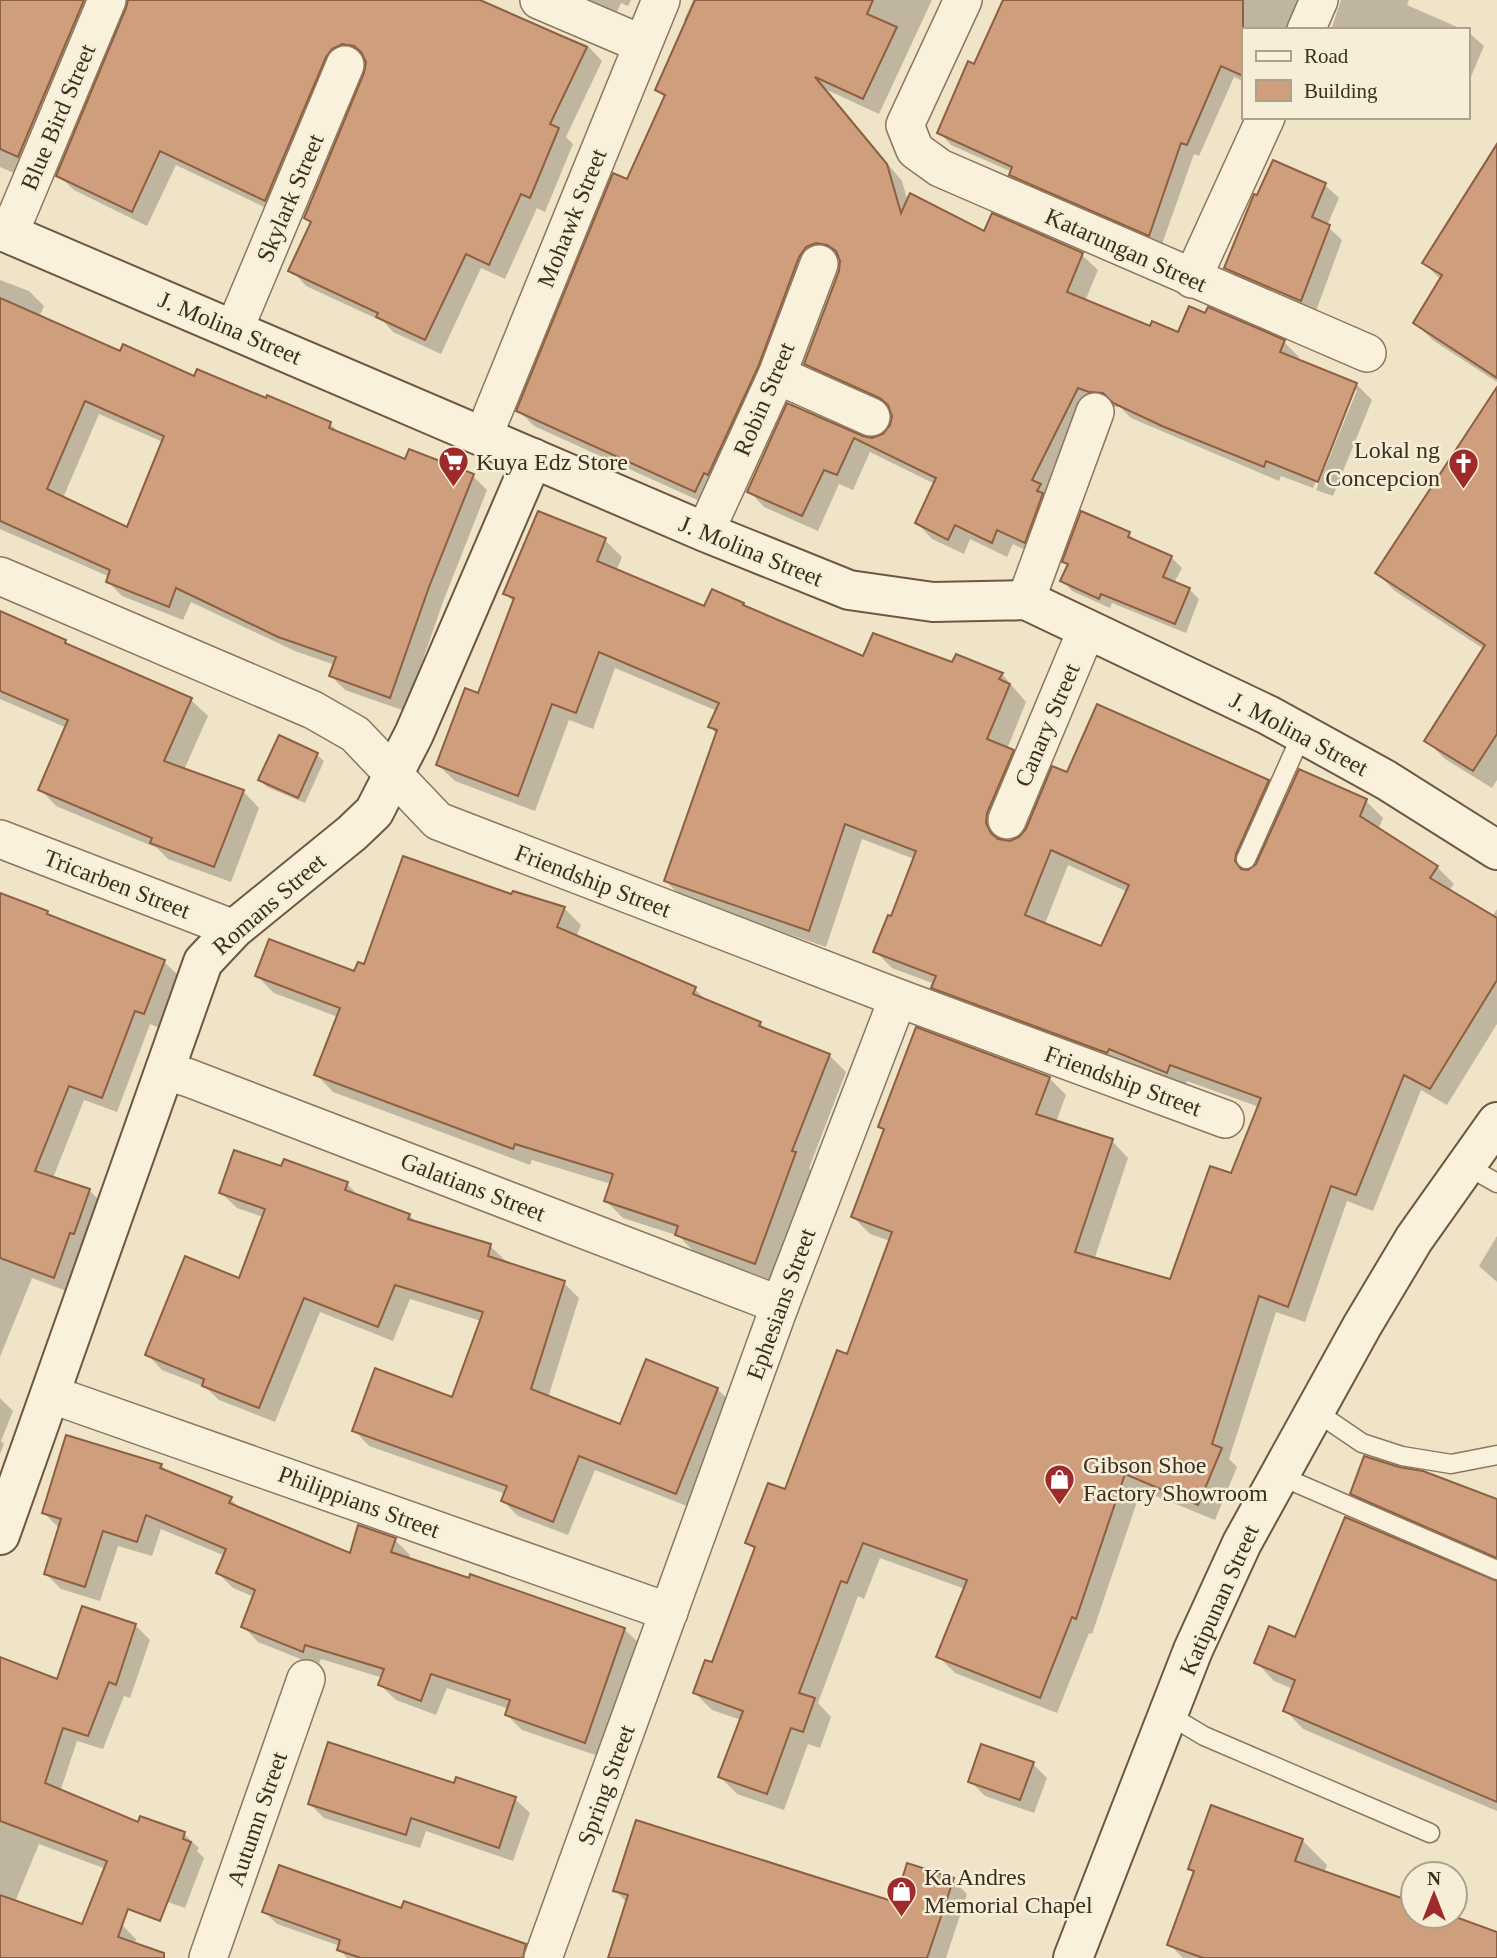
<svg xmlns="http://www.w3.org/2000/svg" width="1497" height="1958" viewBox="0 0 1497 1958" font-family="Georgia,serif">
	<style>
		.shadow { fill: #0003; fill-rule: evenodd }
		.building { fill: #cf9f7d; stroke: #8d5f41; stroke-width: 2; fill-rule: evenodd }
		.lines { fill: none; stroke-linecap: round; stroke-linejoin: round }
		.lane-casing { stroke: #8d765c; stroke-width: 21 }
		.street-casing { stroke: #8d765c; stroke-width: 40 }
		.secondary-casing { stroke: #6f573f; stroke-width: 42 }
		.lane { stroke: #faf1dc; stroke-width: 18 }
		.street { stroke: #faf1dc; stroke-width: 37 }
		.secondary { stroke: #faf1dc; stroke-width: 38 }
		.labels { text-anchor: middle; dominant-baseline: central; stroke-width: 5; stroke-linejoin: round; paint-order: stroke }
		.street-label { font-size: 24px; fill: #3d2e20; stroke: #f7eed8 }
		.poi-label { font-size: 24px; fill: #3d2e20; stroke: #f7eed8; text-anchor: start }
	</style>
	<rect width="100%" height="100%" fill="#f0e4c8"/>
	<!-- shadow -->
	<g class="shadow">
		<polygon points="0,0 108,0 16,174 0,167"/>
		<polygon points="129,0 475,0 587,45 602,61 566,137 573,144 545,212 537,208 505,279 481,268 441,354 393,332 384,322 306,286 291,270 312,224 306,218 366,74 368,60 358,59 281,215 176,165 147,226 74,190 58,175 128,8"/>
		<polygon points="583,0 631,0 628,6 621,3 616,14"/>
		<polygon points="693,0 932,0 879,114 825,89 902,181 908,202 985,233 993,216 1082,255 1098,270 1085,301 1151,328 1179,335 1284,342 1299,357 1298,361 1356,384 1372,400 1333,496 1316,490 1357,390 1353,390 1313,488 1281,476 1279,481 1131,418 1120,407 1106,407 1040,557 1013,544 1007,557 970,539 964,554 932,539 917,523 935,484 870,452 853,490 839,484 818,531 764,507 749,491 788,405 863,438 873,440 884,436 892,426 892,411 821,379 806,363 841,271 841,259 833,258 711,506 534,426 518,410 666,98 657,90 687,22 684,20"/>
		<polygon points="1004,0 1315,0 1301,30 1243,30 1243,81 1234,77 1199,156 1194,154 1161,247 1023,187 1011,174 1012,172 951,145 939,132 975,66"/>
		<polygon points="1341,0 1409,0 1407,5 1464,30 1331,30"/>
		<polygon points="1467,31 1484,46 1470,79 1467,78"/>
		<polygon points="1497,147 1497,382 1434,341 1415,323 1441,280 1423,262 1451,215 1453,216"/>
		<polygon points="1274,163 1325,185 1339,198 1327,226 1342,240 1315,314 1239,281 1226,268"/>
		<path d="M 0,280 L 29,291 L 44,306 L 39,317 L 121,354 L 330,424 L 342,435 L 406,462 L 473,476 L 487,490 L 443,602 L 405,711 L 345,690 L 331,676 L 335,665 L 295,651 L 191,602 L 183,620 L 122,596 L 108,582 L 110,577 L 0,529 ZM 99,414 L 163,442 L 128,530 L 63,498 Z"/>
		<polygon points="1497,390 1497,780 1492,788 1445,759 1427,741 1484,649 1395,591 1377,573"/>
		<polygon points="1129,534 1137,543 1171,557 1182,568 1174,583 1189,589 1199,599 1186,633 1112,603 1110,608 1072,591 1062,580 1069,566 1064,561"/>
		<path d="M 605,540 L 622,557 L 616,571 L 705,608 L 743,604 L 748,609 L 864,659 L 953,665 L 1002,674 L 1026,702 L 1007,749 L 1013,751 L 1029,768 L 1004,830 L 1002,842 L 1011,842 L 1020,838 L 1068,774 L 1268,781 L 1287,800 L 1300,771 L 1366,801 L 1383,818 L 1378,830 L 1437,867 L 1454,884 L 1449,891 L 1492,917 L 1497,909 L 1497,1024 L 1447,1105 L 1421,1090 L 1373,1211 L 1347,1201 L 1305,1322 L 1276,1312 L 1229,1459 L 1237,1467 L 1215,1520 L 1141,1490 L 1092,1634 L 1089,1633 L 1057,1713 L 955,1673 L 938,1656 L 965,1589 L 880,1558 L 864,1599 L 858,1596 L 818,1703 L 831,1717 L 820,1748 L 808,1744 L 784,1810 L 737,1794 L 720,1777 L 741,1720 L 712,1710 L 695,1693 L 713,1664 L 756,1551 L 747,1542 L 786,1492 L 848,1356 L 890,1241 L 870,1234 L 853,1217 L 885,1131 L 880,1126 L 1049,1078 L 1066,1095 L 1056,1122 L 1112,1141 L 1128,1158 L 1094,1260 L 1171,1281 L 1232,1175 L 1259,1107 L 1187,1081 L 1184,1088 L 950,1004 L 933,988 L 935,984 L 892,968 L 876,952 L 892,918 L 914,859 L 862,839 L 826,947 L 682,898 L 666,881 L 717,734 L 710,727 L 717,711 L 615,668 L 593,729 L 569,720 L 535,811 L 455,781 L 438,765 L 479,695 L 515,603 L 505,593 ZM 1068,865 L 1128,892 L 1102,948 L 1045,924 Z"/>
		<polygon points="0,613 65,641 72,648 191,700 208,716 184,770 243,791 259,808 231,882 168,859 157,848 56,806 40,789 67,728 0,699"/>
		<polygon points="279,737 317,755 324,761 305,803 267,787 260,780"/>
		<polygon points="0,894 47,913 53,919 164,962 179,976 159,1028 150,1024 117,1112 84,1100 53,1178 89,1190 104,1205 69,1292 32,1278 0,1357"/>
		<polygon points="512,896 564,908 581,925 576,937 695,989 708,1002 760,1023 769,1032 829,1055 846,1072 809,1168 812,1171 772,1280 694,1252 679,1236 623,1218 606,1201 611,1184 532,1160 530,1165 333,1092 316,1074 338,1017 274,993 257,976 355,973 365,966"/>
		<polygon points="282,1169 347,1184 360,1197 409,1215 418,1224 490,1246 506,1261 505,1264 564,1283 579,1298 548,1398 621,1427 717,1389 733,1404 692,1508 595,1470 568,1535 518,1516 503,1501 506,1494 369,1446 354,1430 453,1399 481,1321 410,1299 393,1341 320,1312 275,1422 219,1400 205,1387 162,1370 147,1354 240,1280 263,1217 237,1208 221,1193"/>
		<polygon points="1497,1236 1497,1282 1479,1266"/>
		<polygon points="0,1398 13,1411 1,1441 4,1444 0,1454"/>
		<polygon points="161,1465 169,1473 231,1499 241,1510 351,1555 395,1540 410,1555 408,1560 624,1629 640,1644 601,1757 522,1730 507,1715 509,1709 447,1688 436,1715 396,1700 380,1685 383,1678 321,1659 318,1666 258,1642 243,1626 254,1597 233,1588 218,1573 225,1556 161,1529 152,1556 118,1546 100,1601 61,1589 46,1574 59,1528 43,1512"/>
		<polygon points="1352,1493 1497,1501 1497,1564 1366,1508"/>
		<polygon points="1497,1584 1497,1811 1303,1729 1285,1710 1293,1689 1274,1681 1256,1662 1296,1639"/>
		<polygon points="135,1625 150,1640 130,1698 124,1696 103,1749 77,1741 60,1792 139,1824 184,1834 199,1848 197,1851 204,1858 185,1908 119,1885 106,1869 39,1844 15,1902 83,1926 122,1925 136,1939 130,1958 0,1958 0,1659 58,1682"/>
		<polygon points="1033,1764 1047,1778 1034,1813 985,1796 970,1781"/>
		<polygon points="455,1785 515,1799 530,1813 513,1861 426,1831 420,1848 324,1818 310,1804"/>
		<polygon points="1302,1840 1327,1865 1324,1873 1413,1904 1413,1916 1447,1916 1497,1933 1497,1958 1183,1958 1169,1944 1195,1873 1190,1868"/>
		<polygon points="953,1880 967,1894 946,1958 609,1958 627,1903 615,1890 896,1904"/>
		<polygon points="402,1910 518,1958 347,1958 339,1949 340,1946 277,1924 264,1911"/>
	</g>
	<!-- building -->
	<g class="building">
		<polygon points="0,0 84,0 18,157 0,149"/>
		<polygon points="128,0 480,0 587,47 550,124 559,128 530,198 521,194 489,265 466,254 425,340 376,317 378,313 288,271 311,222 304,218 364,73 366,62 361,52 354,46 342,44 332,49 326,57 265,201 160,151 132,212 56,176 126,8"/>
		<polygon points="695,0 873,0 867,14 897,27 863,99 815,77 887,164 901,213 910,193 984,231 992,213 1083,253 1067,292 1150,326 1152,321 1178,332 1189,306 1205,313 1208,307 1285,340 1280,352 1357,383 1318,482 1266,461 1264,467 1162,426 1113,403 1103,393 1089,392 1078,388 1032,480 1041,484 1037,491 1043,493 1025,543 997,530 992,543 955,525 948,540 915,523 936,478 854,438 837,475 824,470 802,516 747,492 787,403 863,436 872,438 883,434 890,425 892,416 888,405 880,398 804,364 839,271 840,261 836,251 827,245 816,243 806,247 799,257 758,367 708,475 704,473 695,492 516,411 613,173 627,179 665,95 655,90"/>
		<polygon points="1003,0 1243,0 1243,76 1221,66 1187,145 1181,143 1149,236 1009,175 1012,167 937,133 968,61 974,64"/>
		<polygon points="1497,144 1497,378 1413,323 1442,275 1422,263"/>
		<polygon points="1273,160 1326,183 1312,217 1330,225 1301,301 1224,268 1254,194 1257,195"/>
		<path d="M 0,298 L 120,351 L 123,344 L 194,376 L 197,369 L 266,398 L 267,395 L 331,422 L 329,428 L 405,459 L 409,449 L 474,474 L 429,587 L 390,698 L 329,676 L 336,657 L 278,637 L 176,588 L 169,607 L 106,582 L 110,570 L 0,521 ZM 85,401 L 164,436 L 127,527 L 47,489 Z"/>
		<polygon points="1497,387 1497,734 1473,771 1424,741 1485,645 1375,573"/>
		<path d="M 538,511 L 606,538 L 597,561 L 704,606 L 712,589 L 744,603 L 743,605 L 863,656 L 873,633 L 952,662 L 956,654 L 1003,673 L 999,679 L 1010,684 L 987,739 L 1014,750 L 987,813 L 986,823 L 991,833 L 998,839 L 1010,841 L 1019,837 L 1026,829 L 1052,766 L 1067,772 L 1097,704 L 1269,780 L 1236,854 L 1235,861 L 1241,869 L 1248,870 L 1256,864 L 1299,769 L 1367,799 L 1360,816 L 1438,866 L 1430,878 L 1497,918 L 1497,980 L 1430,1089 L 1404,1075 L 1356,1195 L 1331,1186 L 1288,1307 L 1259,1296 L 1212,1444 L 1222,1448 L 1198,1505 L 1125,1474 L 1076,1619 L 1072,1617 L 1040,1698 L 936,1657 L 967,1580 L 863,1543 L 847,1583 L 841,1581 L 799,1693 L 815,1698 L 803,1732 L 791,1728 L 767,1794 L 718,1777 L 743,1711 L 693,1693 L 705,1660 L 712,1662 L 755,1547 L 745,1543 L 768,1483 L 785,1489 L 837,1350 L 847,1354 L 892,1232 L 851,1217 L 884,1129 L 878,1127 L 916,1027 L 1050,1077 L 1036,1114 L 1113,1139 L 1075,1252 L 1170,1279 L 1210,1166 L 1231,1173 L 1261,1098 L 1170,1065 L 1167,1073 L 1109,1049 L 1107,1053 L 931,988 L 936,976 L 873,952 L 888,915 L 891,916 L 916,851 L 845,824 L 809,931 L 664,881 L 717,730 L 708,727 L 719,703 L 599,652 L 576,713 L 552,704 L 518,796 L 436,765 L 465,688 L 478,693 L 514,598 L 503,594 ZM 1051,850 L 1129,885 L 1101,946 L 1025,915 Z"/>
		<polygon points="1081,511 1130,532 1128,537 1172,556 1163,577 1190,588 1175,624 1101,594 1099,599 1060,581 1068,564 1062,562"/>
		<polygon points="0,611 66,640 65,643 192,698 164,761 244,790 214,867 150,843 152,838 38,790 68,720 0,691"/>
		<polygon points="279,735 318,753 298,798 258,780"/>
		<polygon points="403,856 511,894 513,891 565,907 557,927 696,987 693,994 761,1022 759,1026 830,1054 792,1151 796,1152 755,1264 675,1235 678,1226 604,1201 613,1174 515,1144 513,1149 314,1075 340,1008 255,976 269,939 354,971 358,962 364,964"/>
		<polygon points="0,893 48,911 47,914 165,960 144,1014 135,1011 102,1098 69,1086 35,1171 90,1189 74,1234 70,1233 54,1278 0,1258"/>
		<polygon points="234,1150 281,1166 284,1159 348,1182 345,1190 410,1214 408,1219 491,1244 488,1256 565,1281 531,1389 620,1424 646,1359 718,1388 676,1494 579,1456 553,1522 501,1501 507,1486 352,1431 375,1368 452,1397 483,1312 395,1285 378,1327 304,1298 259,1408 202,1386 204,1379 145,1355 185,1256 239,1278 265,1209 219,1193"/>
		<polygon points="66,1435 162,1464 160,1468 232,1497 229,1503 350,1553 358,1525 396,1538 391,1552 469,1578 470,1574 625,1628 585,1743 505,1715 510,1700 431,1674 421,1701 378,1685 384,1669 305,1645 303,1652 241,1627 255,1590 216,1573 226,1549 146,1515 137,1542 103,1531 85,1587 44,1574 61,1519 42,1513"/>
		<polygon points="1364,1456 1399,1467 1423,1471 1497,1499 1497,1558 1350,1494"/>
		<polygon points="1345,1517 1497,1581 1497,1802 1283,1711 1295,1680 1254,1663 1269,1626 1295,1637"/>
		<polygon points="82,1606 136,1624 116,1685 109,1682 88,1736 63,1728 45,1783 138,1822 140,1816 185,1832 183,1839 191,1842 160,1921 128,1909 118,1937 164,1953 164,1958 0,1958 0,1895 82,1924 107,1861 0,1821 0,1657 57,1679"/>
		<polygon points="328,1742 454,1783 456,1777 516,1797 499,1848 411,1818 406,1835 308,1804"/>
		<polygon points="981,1744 1034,1762 1020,1800 968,1782"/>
		<polygon points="1211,1805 1303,1839 1295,1861 1413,1902 1413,1916 1453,1916 1497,1932 1497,1958 1203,1958 1167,1945 1194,1871 1188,1869"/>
		<polygon points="636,1820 895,1902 907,1863 954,1878 927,1958 608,1958 628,1895 613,1891"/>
		<polygon points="279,1865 401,1908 404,1901 526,1944 523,1958 361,1958 337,1950 340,1940 262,1912"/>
	</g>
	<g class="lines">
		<defs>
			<g id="lane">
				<polyline points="1246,859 1302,734"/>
				<polyline points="1467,1166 1497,1183"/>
				<polyline points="1315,1411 1362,1443 1402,1456 1451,1464 1497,1455"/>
				<polyline points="1278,1475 1497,1570"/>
				<polyline points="1169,1715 1204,1736 1430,1833"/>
			</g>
			<g id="street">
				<polyline points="539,0 642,44"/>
				<polyline points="963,0 905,125 915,150 940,168 1367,353"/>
				<polyline points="1306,30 1319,0"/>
				<polyline points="9,234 107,0"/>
				<polyline points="1192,279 1266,117"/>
				<polyline points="234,330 345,65"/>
				<polyline points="777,375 871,417"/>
				<polyline points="483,437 661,0"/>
				<polyline points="705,532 777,375 819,264"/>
				<polyline points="0,576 313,710 355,734 438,821 898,998 1225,1119"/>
				<polyline points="1026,600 1095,412"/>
				<polyline points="1007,820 1087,629"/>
				<polyline points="0,839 234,929"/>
				<polyline points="166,1071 189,1078 780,1305"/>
				<polyline points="50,1394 669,1612"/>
				<polyline points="208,1958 306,1679"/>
				<polyline points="543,1958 780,1305 898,998"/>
			</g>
			<g id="secondary">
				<polyline points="0,230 705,532 849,590 933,602 1026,600 1268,715 1386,780 1497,850"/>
				<polyline points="0,1535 203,962 234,929 352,833 374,812 414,734 533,458"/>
				<polyline points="1073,1958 1193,1650 1242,1543 1362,1326 1414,1239 1497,1122"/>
			</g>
		</defs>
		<!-- lane casing -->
		<use href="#lane" class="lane-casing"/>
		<!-- street casing -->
		<use href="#street" class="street-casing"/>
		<!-- secondary casing -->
		<use href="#secondary" class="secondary-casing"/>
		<!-- lane -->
		<use href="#lane" class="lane"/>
		<!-- street -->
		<use href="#street" class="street"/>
		<!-- secondary -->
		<use href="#secondary" class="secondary"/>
	</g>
	<!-- icons -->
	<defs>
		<symbol id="supermarket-pin" viewBox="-11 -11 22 30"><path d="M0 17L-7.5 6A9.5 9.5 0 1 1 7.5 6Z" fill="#9e2a2b" stroke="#f7eed8"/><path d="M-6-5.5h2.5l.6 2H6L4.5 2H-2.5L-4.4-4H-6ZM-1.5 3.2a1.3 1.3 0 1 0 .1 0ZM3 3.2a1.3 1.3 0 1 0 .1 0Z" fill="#fff"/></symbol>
		<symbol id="church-pin" viewBox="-11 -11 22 30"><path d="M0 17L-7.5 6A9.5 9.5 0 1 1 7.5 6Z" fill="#9e2a2b" stroke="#f7eed8"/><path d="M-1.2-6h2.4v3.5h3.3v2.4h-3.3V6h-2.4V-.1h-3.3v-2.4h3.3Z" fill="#fff"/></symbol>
		<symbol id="shop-pin" viewBox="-11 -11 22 30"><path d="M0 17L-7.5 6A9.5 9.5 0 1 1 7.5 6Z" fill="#9e2a2b" stroke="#f7eed8"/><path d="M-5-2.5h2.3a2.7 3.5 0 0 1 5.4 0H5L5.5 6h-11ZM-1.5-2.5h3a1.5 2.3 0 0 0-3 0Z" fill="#fff"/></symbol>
	</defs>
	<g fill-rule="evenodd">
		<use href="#supermarket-pin" x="436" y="444" width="35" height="47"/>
		<use href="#church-pin" x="1446" y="446" width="35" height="47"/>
		<use href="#shop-pin" x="1042" y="1462" width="35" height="47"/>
		<use href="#shop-pin" x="884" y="1874" width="35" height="47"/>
	</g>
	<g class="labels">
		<!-- street labels -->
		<g class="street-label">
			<text transform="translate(58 117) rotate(-67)">Blue Bird Street</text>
			<text transform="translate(290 198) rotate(-67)">Skylark Street</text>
			<text transform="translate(572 218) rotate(-68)">Mohawk Street</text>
			<text transform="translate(1126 250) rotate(24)">Katarungan Street</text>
			<text transform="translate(230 328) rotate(23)">J. Molina Street</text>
			<text transform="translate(764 399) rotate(-67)">Robin Street</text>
			<text transform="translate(751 551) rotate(22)">J. Molina Street</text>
			<text transform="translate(1047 725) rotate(-67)">Canary Street</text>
			<text transform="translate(1299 734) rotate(28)">J. Molina Street</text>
			<text transform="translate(593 881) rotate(21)">Friendship Street</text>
			<text transform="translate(117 884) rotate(21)">Tricarben Street</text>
			<text transform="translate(269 904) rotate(-41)">Romans Street</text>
			<text transform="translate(1123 1081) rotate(20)">Friendship Street</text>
			<text transform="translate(473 1187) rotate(21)">Galatians Street</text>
			<text transform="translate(781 1304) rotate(-70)">Ephesians Street</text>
			<text transform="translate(359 1502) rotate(20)">Philippians Street</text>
			<text transform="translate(1219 1600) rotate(-66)">Katipunan Street</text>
			<text transform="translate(606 1785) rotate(-70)">Spring Street</text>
			<text transform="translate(257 1819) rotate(-71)">Autumn Street</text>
		</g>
		<!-- poi labels -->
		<g class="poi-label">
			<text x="1440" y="450" text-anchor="end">Lokal ng<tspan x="1440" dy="28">Concepcion</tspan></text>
			<text x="476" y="462">Kuya Edz Store</text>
			<text x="1083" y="1465">Gibson Shoe<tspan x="1083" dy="28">Factory Showroom</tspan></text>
			<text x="924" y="1877">Ka Andres<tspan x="924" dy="28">Memorial Chapel</tspan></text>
		</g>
	</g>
	<!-- legend -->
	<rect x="1242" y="28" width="228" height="91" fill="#f7eed8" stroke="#ada18e" stroke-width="2"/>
	<rect x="1256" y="51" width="35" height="10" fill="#faf1dc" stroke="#ada18e" stroke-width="2"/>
	<text x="1304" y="63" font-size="21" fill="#3d2e20">Road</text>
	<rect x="1256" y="80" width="35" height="21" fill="#cf9f7d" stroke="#ada18e" stroke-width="2"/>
	<text x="1304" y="98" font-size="21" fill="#3d2e20">Building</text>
	<!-- north arrow -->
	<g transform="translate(1434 1895)"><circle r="33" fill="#f7eed8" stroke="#ada18e" stroke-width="2"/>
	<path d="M0-5L12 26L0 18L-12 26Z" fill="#9e2a2b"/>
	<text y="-10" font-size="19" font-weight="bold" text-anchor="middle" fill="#3d2e20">N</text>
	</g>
</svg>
